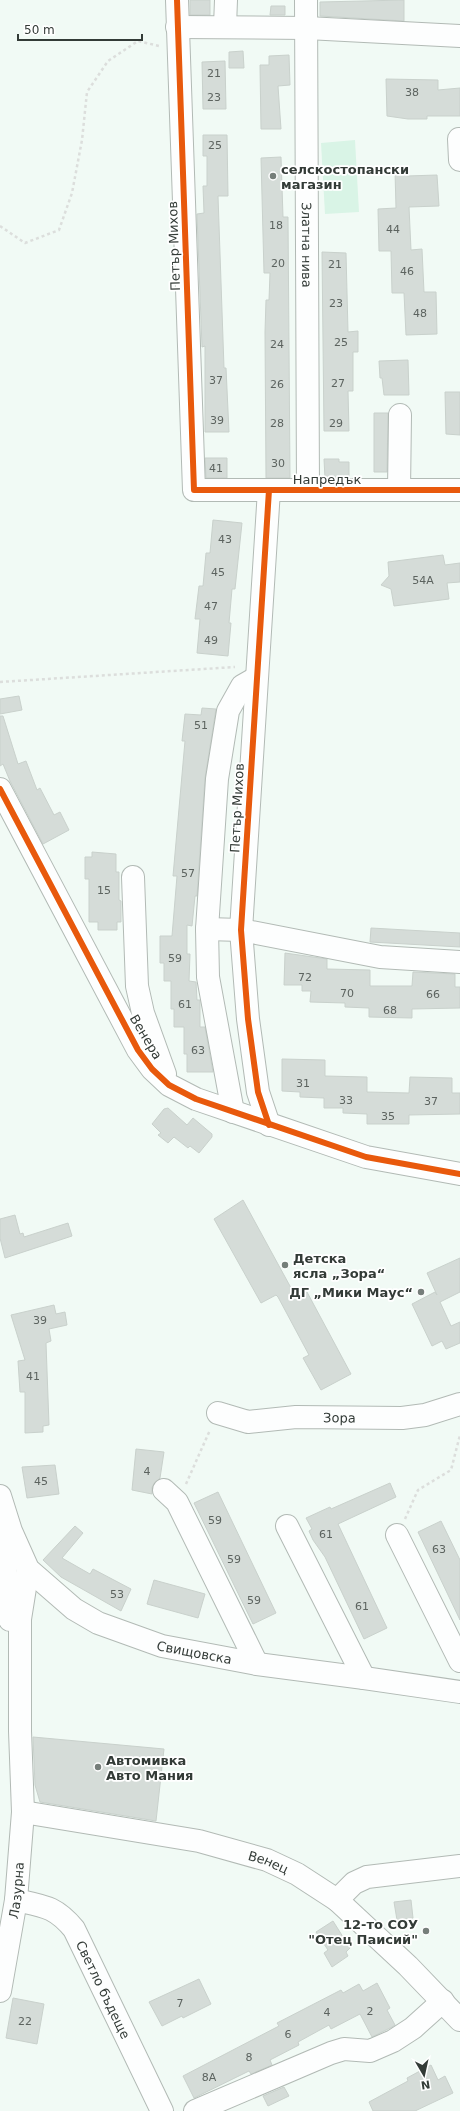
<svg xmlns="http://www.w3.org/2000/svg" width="460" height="2111" viewBox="0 0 460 2111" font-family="'DejaVu Sans',sans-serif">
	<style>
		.green { fill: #d9f4e6 }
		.building { fill: #d5dcd8; stroke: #c9d1cc }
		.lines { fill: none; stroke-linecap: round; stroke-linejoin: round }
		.minor-casing { stroke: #b2bab5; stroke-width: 24 }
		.path { stroke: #dcdedc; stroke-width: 2.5; stroke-dasharray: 3 3; stroke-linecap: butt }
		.minor { stroke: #fdfefe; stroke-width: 22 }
		.cycleway-casing { stroke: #fff; stroke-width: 8 }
		.cycleway { stroke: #e8590c; stroke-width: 6 }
		.poi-dot { fill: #767e7a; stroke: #fff; stroke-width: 1.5 }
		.labels { text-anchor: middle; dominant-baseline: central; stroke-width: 3.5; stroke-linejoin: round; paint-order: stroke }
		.number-label { font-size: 11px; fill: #5c635f }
		.poi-label { font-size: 13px; font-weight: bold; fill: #333b37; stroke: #fff; text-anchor: start }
		.street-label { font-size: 13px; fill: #333b37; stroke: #fff }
	</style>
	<rect width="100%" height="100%" fill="#f1faf5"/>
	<!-- green -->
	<polygon class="green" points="355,140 359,212 325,214 321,143"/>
	<!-- building -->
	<g class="building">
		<rect x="190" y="0" width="20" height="15"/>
		<polygon points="404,0 404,21 320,16 320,2"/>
		<polygon points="271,6 285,6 285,15 270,15"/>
		<polygon points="243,51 244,68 229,68 229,52"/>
		<polygon points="289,55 290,85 278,86 281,129 261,129 260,65 269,65 269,56"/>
		<polygon points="225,61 226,109 203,109 202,62"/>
		<polygon points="386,79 438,80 438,90 460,88 460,116 427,116 427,119 408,119 387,116"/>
		<polygon points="203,135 227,135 228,196 218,196 224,368 226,368 229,432 205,432 205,346 202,347 197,214 204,213 203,186 207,186 207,156 203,156"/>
		<polygon points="281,157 283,217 288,217 290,478 266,478 265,332 266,300 269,300 270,273 264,273 261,158"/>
		<polygon points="395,171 407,171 407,176 437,175 439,206 409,207 411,250 422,249 424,292 436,292 437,334 406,335 404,293 392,293 391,251 379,251 378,209 396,208"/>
		<polygon points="322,252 346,253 348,332 358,331 358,352 353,352 353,391 348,391 349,431 324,431"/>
		<polygon points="408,360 409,395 384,395 382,378 380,378 379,361"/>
		<polygon points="445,392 460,392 460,435 446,434"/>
		<polygon points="374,413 388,413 387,472 374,472"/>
		<polygon points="205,458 227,458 227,478 206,478"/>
		<polygon points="324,459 339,459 339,462 349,462 349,478 325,478"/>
		<polygon points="213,520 242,523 235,589 232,589 229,623 231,623 228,656 197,653 200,619 195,619 199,586 203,586 206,553 210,553"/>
		<polygon points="443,555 445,565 460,563 460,582 447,583 449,599 394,606 391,589 381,585 389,576 388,562"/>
		<polygon points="19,696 22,710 0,714 0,699"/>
		<polygon points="202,708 216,709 205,778 197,896 195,896 192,926 187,925 187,954 190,954 189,981 196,982 197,1000 200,1000 200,1027 205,1027 213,1072 187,1072 187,1054 184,1054 184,1027 174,1027 174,1009 171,1009 171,981 164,981 164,963 160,963 160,936 172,936 177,876 173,876 185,741 182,741 185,714 201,715"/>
		<polygon points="0,716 3,716 18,764 26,761 37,790 40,788 54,815 60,812 69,830 43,844 10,781 3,764 0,766"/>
		<polygon points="92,852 116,854 116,872 119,872 119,900 121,901 121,922 117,922 117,930 98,930 98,922 89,922 89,879 85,879 85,857 92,857"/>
		<polygon points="371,928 460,933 460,947 370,942"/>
		<polygon points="285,953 327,959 327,969 370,970 370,986 412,986 413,972 455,974 455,987 460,987 460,1008 412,1009 412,1018 369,1017 369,1008 345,1007 345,1003 310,1002 311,991 302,991 302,985 284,985"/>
		<polygon points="282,1059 325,1060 325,1076 367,1077 367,1092 409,1093 410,1077 452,1078 452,1093 460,1093 460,1114 409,1115 409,1124 367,1124 367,1114 343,1113 343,1108 324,1108 324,1098 300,1097 300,1092 282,1091"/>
		<polygon points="168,1108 187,1125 193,1118 212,1134 212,1137 199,1153 190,1146 188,1148 174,1137 168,1143 158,1135 161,1133 152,1124 164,1109"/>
		<polygon points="243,1200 296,1297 307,1292 351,1374 321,1390 303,1358 309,1355 278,1297 276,1295 261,1303 214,1219"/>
		<polygon points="15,1215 20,1234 23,1233 24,1237 68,1223 72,1236 5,1258 0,1238 0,1219"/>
		<polygon points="460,1258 460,1292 440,1302 451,1326 460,1322 460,1343 446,1349 442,1341 432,1346 412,1304 435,1292 437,1295 427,1273"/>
		<polygon points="54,1305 56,1314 65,1312 67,1325 49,1329 51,1341 46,1343 49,1425 43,1426 43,1432 25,1433 25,1392 20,1392 18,1361 25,1360 11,1315"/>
		<polygon points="136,1449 164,1452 160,1478 152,1487 152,1494 132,1490"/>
		<polygon points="55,1465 59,1494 27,1498 22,1467"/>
		<polygon points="390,1483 396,1497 338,1524 387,1628 364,1639 325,1557 313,1540 309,1531 312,1529 306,1518 330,1507 331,1509"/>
		<polygon points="218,1492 276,1613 253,1624 194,1503"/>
		<polygon points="441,1521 460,1560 460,1620 418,1532"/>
		<polygon points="75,1526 83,1533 62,1558 90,1574 93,1569 131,1589 121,1611 61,1577 43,1560"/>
		<polygon points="154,1580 205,1594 198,1618 147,1604"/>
		<polygon points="33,1737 164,1749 156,1821 40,1802 35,1785"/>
		<polygon points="411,1900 413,1918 397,1920 394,1902"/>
		<polygon points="333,1921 350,1948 346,1952 348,1956 332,1967 324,1953 328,1950 316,1932"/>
		<polygon points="199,1979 211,2004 183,2018 182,2016 162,2026 149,2002"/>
		<polygon points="377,1983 390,2008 387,2010 395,2025 392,2027 372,2037 360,2014 331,2029 329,2025 298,2042 299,2045 270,2060 272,2065 251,2074 249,2071 194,2098 183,2076 279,2026 277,2023 341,1990 343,1993 359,1984 363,1991"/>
		<polygon points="13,1998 44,2004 37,2044 6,2038"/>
		<polygon points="431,2065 438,2080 445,2076 453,2093 415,2111 373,2111 369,2102 408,2081 407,2078"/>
		<polygon points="284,2087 289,2096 268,2106 263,2096"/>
	</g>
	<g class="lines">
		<defs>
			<g id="minor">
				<polyline points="177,0 194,490 460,490"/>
				<path id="s1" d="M 306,0 L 308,490"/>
				<polyline points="225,26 226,0"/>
				<polyline points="177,27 307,28 460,36"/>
				<polyline points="459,139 460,160"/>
				<polyline points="269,490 241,930 248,1019 258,1092 269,1125"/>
				<polyline points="399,490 400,415"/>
				<polyline points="0,789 138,1050 152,1069 169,1085 196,1099 366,1157 460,1174"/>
				<polyline points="133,877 137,986 143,1013 165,1074"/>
				<polyline points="207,929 241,930 380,957 460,962"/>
				<polyline points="233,1112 208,977 207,929 217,779 228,711 242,686 256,678"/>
				<path id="s2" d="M 218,1413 L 248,1422 L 296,1417 L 402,1418 L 425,1415 L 460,1404"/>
				<polyline points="164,1490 177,1502 257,1664"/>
				<path id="s3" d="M 0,1496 L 11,1531 L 28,1569 L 74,1609 L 98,1623 L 162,1646 L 257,1664 L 364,1678 L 460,1692"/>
				<polyline points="287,1526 364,1678"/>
				<polyline points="2,1527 10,1620"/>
				<polyline points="397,1535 460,1661"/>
				<path id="s4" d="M 23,1812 L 199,1841 L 267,1860 L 297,1874 L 337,1900 L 408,1966 L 460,2020"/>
				<path id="s5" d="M 16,1900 C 43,1906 55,1906 74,1929 L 162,2111"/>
				<polyline points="337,1900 354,1883 367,1877 460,1866"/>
				<path id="s6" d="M 0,1991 L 16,1900 L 23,1812 L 20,1731 L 20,1619 L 28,1569"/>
				<polyline points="195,2111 331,2053 344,2049 370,2051 393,2041 413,2028 443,2001"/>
			</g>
		</defs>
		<!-- minor casing -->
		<use href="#minor" class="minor-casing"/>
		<!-- path -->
		<g class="path">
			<polyline points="0,226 25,243 59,230 72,193 82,140 87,92 108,61 138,41 159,46"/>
			<polyline points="0,682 235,667"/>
			<polyline points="186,1484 210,1430"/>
			<polyline points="405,1519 418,1490 451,1470 460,1435"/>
		</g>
		<!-- minor -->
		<use href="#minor" class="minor"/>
		<defs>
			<g id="cycleway">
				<polyline points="177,0 194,490 460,490"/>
				<polyline points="269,490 241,930 248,1019 258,1092 269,1125"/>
				<polyline points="0,789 138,1050 152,1069 169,1085 196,1099 366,1157 460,1174"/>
			</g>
		</defs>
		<!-- cycleway casing -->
		<use href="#cycleway" class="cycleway-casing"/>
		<!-- cycleway -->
		<use href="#cycleway" class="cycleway"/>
	</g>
	<!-- markers -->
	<g class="poi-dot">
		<circle cx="273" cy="176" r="4"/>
		<circle cx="285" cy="1265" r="4"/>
		<circle cx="421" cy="1292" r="4"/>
		<circle cx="98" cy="1767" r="4"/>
		<circle cx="426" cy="1931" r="4"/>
	</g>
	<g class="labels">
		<!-- number labels -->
		<g class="number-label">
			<text x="214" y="73">21</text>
			<text x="412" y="92">38</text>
			<text x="214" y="97">23</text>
			<text x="215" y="145">25</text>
			<text x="276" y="225">18</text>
			<text x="393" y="229">44</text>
			<text x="278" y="263">20</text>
			<text x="335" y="264">21</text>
			<text x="407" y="271">46</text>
			<text x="336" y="303">23</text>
			<text x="420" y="313">48</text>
			<text x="341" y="342">25</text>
			<text x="277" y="344">24</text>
			<text x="216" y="380">37</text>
			<text x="338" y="383">27</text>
			<text x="277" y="384">26</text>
			<text x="217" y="420">39</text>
			<text x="277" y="423">28</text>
			<text x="336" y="423">29</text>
			<text x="278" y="463">30</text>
			<text x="216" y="468">41</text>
			<text x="225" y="539">43</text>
			<text x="218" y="572">45</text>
			<text x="423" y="580">54А</text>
			<text x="211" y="606">47</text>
			<text x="211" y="640">49</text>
			<text x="201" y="725">51</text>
			<text x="188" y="873">57</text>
			<text x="104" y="890">15</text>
			<text x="175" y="958">59</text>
			<text x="305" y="977">72</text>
			<text x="347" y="993">70</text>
			<text x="433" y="994">66</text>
			<text x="185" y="1004">61</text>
			<text x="390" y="1010">68</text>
			<text x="198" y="1050">63</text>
			<text x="303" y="1083">31</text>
			<text x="346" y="1100">33</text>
			<text x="431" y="1101">37</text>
			<text x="388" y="1116">35</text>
			<text x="40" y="1320">39</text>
			<text x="33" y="1376">41</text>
			<text x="147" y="1471">4</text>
			<text x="41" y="1481">45</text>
			<text x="215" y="1520">59</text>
			<text x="326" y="1534">61</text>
			<text x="439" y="1549">63</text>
			<text x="234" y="1559">59</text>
			<text x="117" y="1594">53</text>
			<text x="254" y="1600">59</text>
			<text x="362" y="1606">61</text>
			<text x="180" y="2003">7</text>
			<text x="370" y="2011">2</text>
			<text x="327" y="2012">4</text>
			<text x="25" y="2021">22</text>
			<text x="288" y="2034">6</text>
			<text x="249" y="2057">8</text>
			<text x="209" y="2077">8A</text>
		</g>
		<!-- poi labels -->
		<g class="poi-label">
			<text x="281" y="169">селскостопански<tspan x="281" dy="15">магазин</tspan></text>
			<text x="293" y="1258">Детска<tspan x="293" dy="15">ясла „Зора“</tspan></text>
			<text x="413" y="1292" text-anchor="end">ДГ „Мики Маус“</text>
			<text x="106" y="1760">Автомивка<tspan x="106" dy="15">Авто Мания</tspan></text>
			<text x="418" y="1924" text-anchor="end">12-то СОУ<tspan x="418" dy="15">"Отец Паисий"</tspan></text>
		</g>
		<!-- street labels -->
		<g class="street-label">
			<text stroke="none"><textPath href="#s1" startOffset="245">Златна нива</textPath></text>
			<text transform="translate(174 246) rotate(-92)">Петър Михов</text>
			<text x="327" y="479">Напредък</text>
			<text transform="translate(237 808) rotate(-87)">Петър Михов</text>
			<text transform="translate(146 1037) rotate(59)">Венера</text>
			<text stroke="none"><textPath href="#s2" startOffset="123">Зора</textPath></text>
			<text stroke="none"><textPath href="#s3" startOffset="268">Свищовска</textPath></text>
			<text stroke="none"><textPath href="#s4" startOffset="251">Венец</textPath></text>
			<text stroke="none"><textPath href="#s6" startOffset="102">Лазурна</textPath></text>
			<text stroke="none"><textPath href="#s5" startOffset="134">Светло бъдеще</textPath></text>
		</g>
	</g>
	<!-- north arrow -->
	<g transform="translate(424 2075) rotate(171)" stroke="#ffffff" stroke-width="3" paint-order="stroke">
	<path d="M0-3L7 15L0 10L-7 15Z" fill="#333b37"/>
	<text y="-6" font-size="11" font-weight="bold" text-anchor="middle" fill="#333b37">N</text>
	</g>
	<!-- scale -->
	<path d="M18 34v6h124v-6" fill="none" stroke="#333b37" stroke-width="2"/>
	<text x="24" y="34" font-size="12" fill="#333b37" stroke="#ffffff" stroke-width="3" paint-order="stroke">50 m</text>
</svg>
